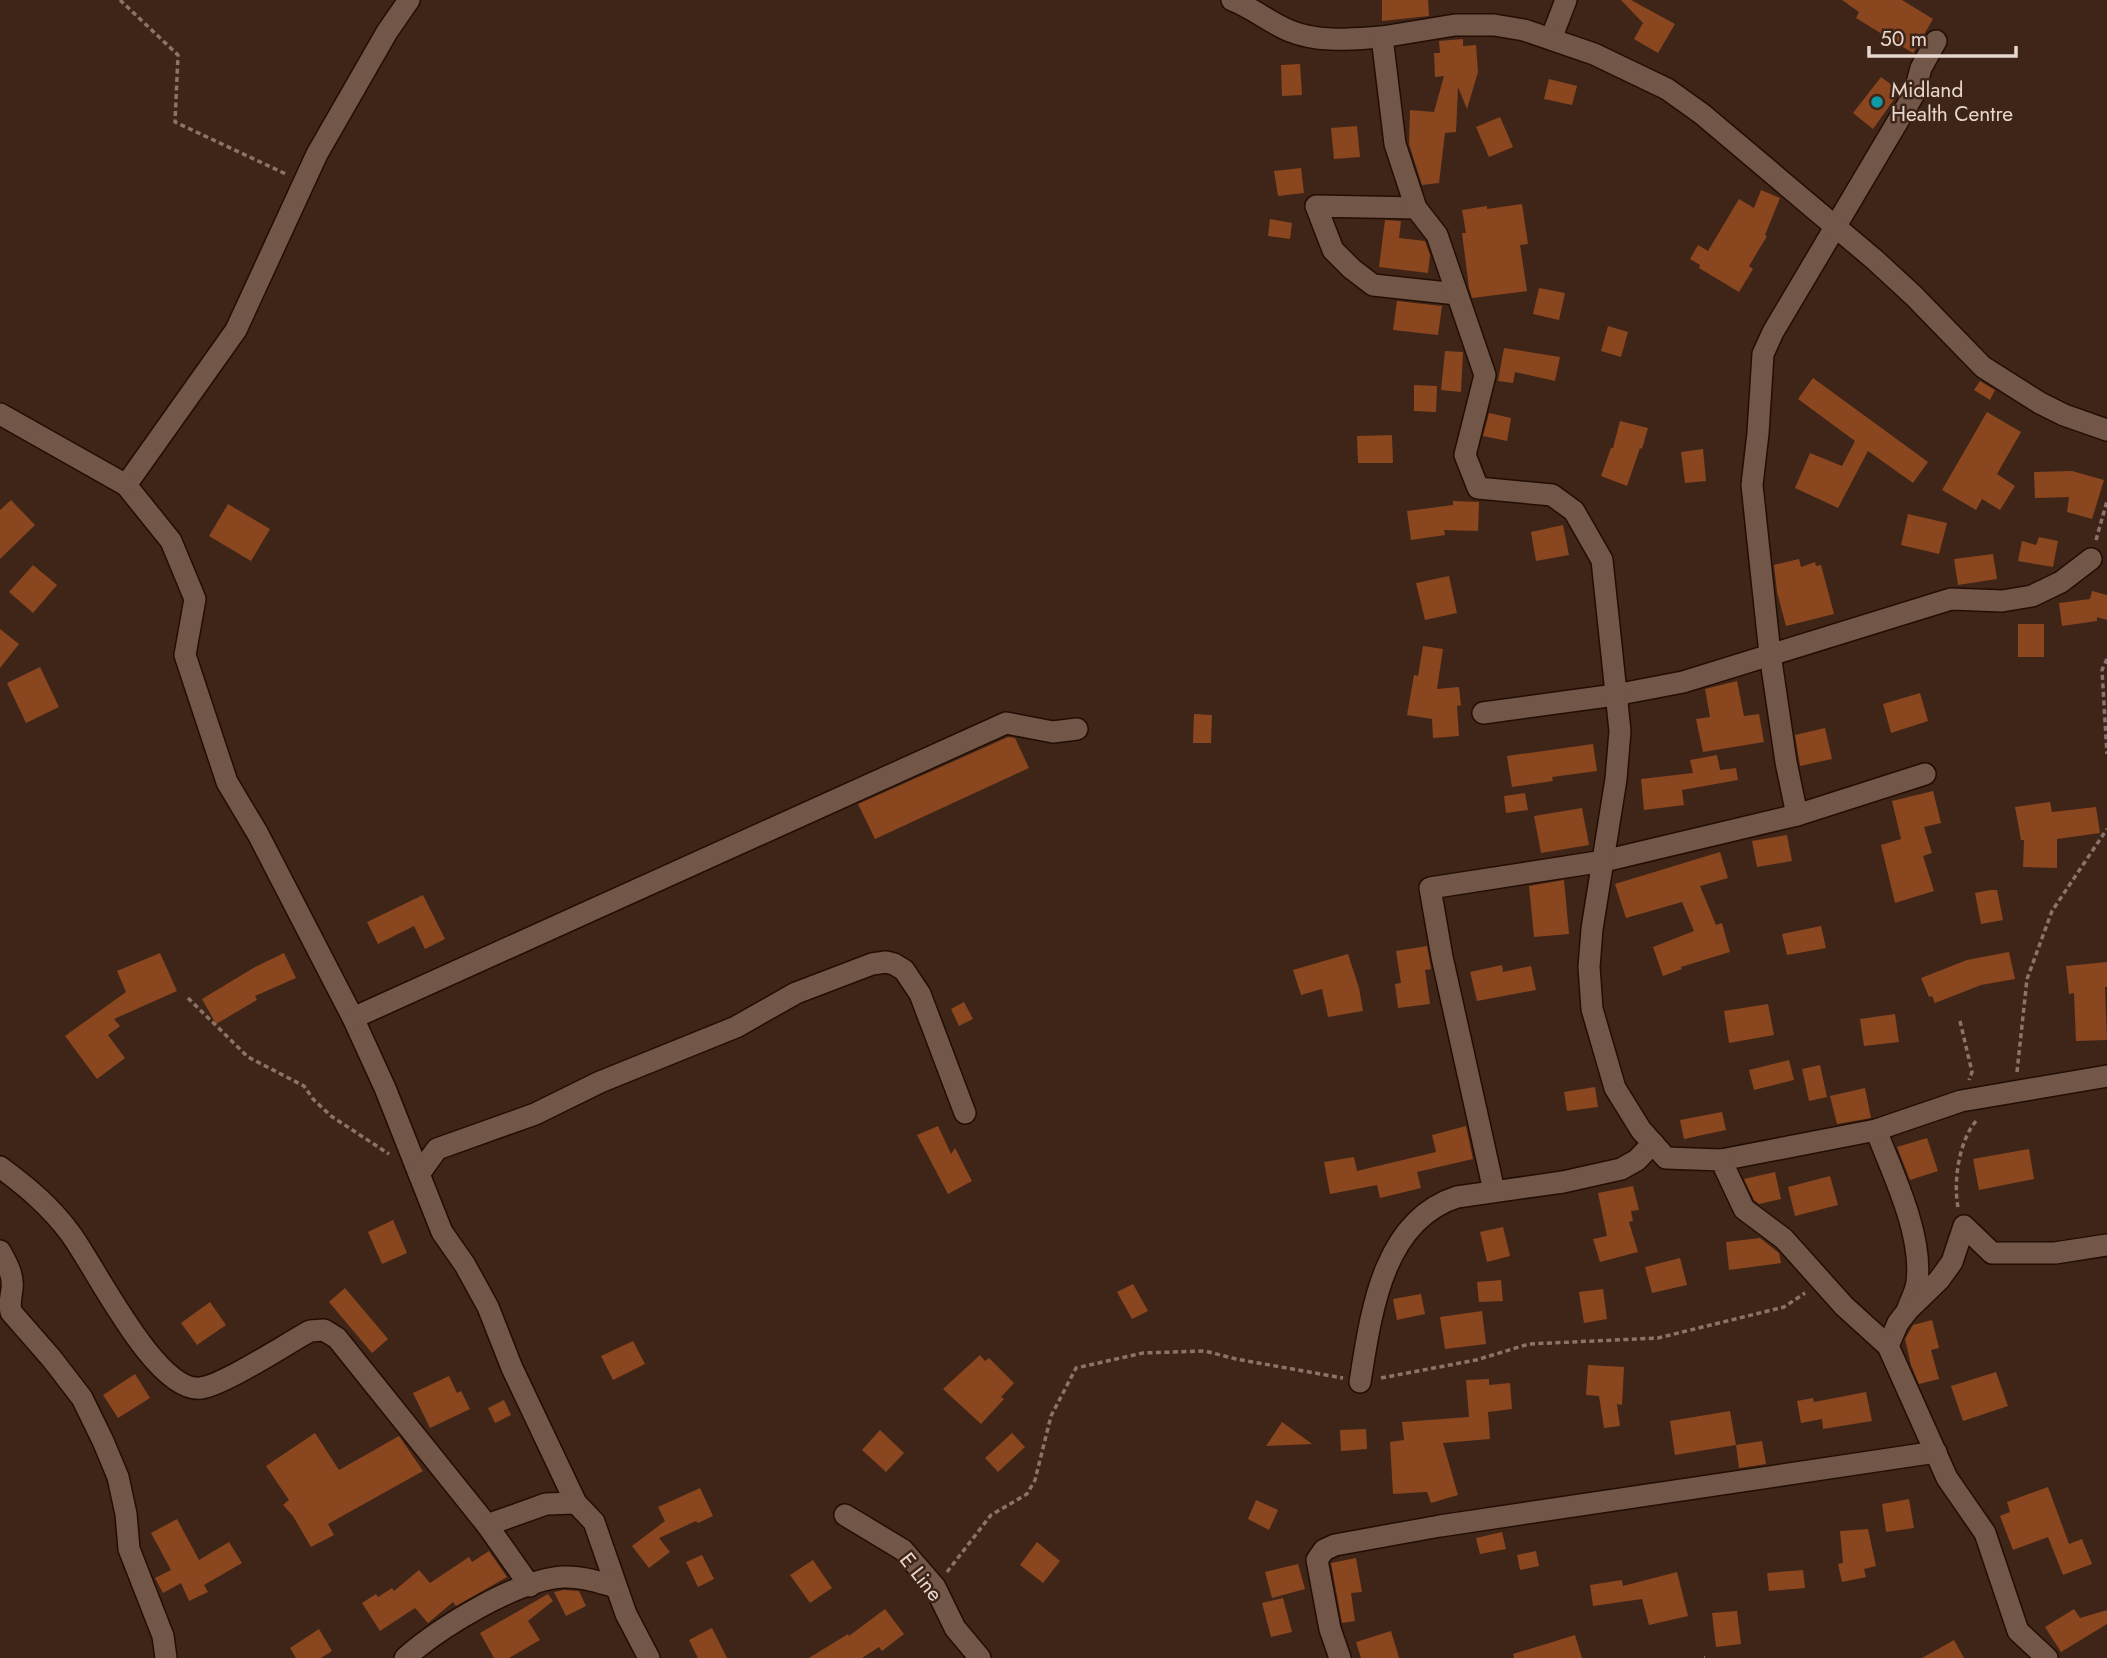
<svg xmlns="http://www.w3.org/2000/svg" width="2107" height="1658" viewBox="0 0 2107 1658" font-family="Jost,sans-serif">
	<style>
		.building { fill: #8a461e }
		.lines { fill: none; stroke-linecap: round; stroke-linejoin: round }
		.minor-casing { stroke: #230d03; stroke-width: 24 }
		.path { stroke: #8a746a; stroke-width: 3.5; stroke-dasharray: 5 3.5; stroke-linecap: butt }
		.minor { stroke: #725648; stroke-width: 21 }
		.culture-dot { fill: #0f9aa8; stroke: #3e2518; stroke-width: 2.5 }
		.labels { text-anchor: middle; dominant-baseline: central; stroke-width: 5; stroke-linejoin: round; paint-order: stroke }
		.poi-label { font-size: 21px; fill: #e8d7cf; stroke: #3e2518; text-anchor: start }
		.street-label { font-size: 21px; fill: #e8d7cf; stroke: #3e2518 }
	</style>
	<rect width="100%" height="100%" fill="#3e2518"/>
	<!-- building -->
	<g class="building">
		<polygon points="1382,0 1428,0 1429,16 1382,21"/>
		<polygon points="1621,0 1631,0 1675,24 1658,53 1634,39 1643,23"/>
		<polygon points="1842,0 1902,0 1933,19 1913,53 1856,18 1859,12"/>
		<polygon points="1463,39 1463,46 1476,45 1478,72 1467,109 1458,87 1456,132 1445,133 1439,183 1422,185 1409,144 1410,110 1434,112 1444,76 1435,77 1434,53 1440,53 1439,41"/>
		<polygon points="1300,64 1302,95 1282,96 1281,65"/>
		<polygon points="1881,77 1900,91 1873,129 1853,113"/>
		<polygon points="1549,79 1577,86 1572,105 1544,99"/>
		<polygon points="1500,117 1513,147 1489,157 1476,127"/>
		<polygon points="1357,126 1360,157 1334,159 1331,128"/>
		<polygon points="1301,168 1304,193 1278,196 1274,171"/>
		<polygon points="1761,190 1780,198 1765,235 1767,236 1749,266 1753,269 1739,292 1699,268 1700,265 1690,259 1698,245 1708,251 1739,199 1754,208"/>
		<polygon points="1522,204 1528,244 1520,245 1527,291 1472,298 1469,288 1462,233 1466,233 1462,210 1487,206 1487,209"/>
		<polygon points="1270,219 1292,223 1290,239 1268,236"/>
		<polygon points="1385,220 1401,221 1399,238 1425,241 1430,255 1428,273 1379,267"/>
		<polygon points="1539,288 1565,293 1559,320 1533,314"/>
		<polygon points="1397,301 1442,306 1438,335 1393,330"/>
		<polygon points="1608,326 1628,332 1621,357 1601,351"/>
		<polygon points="1504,348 1560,357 1555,381 1515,372 1513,383 1498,381"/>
		<polygon points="1445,351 1463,352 1461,392 1441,390"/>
		<polygon points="1813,378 1928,462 1913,483 1868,451 1838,508 1795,488 1810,453 1842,466 1855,441 1798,399"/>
		<polygon points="1980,381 1995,390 1990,400 1974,390"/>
		<polygon points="1414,385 1437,386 1436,412 1414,411"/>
		<polygon points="1987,412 2021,432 1997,474 2015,486 2000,510 1982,499 1976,510 1942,490"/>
		<polygon points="1489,413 1511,418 1507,441 1483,436"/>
		<polygon points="1620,421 1648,428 1642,449 1640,448 1627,486 1601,476 1611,448 1613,448"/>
		<polygon points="1392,435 1393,463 1358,463 1357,436"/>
		<polygon points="1703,449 1706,481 1685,483 1681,452"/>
		<polygon points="2072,471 2104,480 2092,519 2067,512 2069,497 2035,498 2034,472"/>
		<polygon points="11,500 35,525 0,559 0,510"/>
		<polygon points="1453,501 1479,502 1478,531 1444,530 1445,535 1411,540 1407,511 1453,505"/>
		<polygon points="228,504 270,529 251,561 209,536"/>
		<polygon points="1908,514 1947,523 1939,554 1901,545"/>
		<polygon points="1563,525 1569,555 1536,561 1531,532"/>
		<polygon points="2039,537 2058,541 2053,567 2018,561 2022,541 2036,545"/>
		<polygon points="1993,554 1997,579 1958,585 1954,559"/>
		<polygon points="1799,559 1801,567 1815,562 1816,566 1821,565 1834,614 1786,626 1777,592 1774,565"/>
		<polygon points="33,565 57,585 33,613 9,592"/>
		<polygon points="1449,576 1457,613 1425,620 1416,583"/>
		<polygon points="2092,591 2107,595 2107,620 2097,617 2097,621 2062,626 2059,603 2090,599"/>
		<rect x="2018" y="624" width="26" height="33"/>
		<polygon points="0,629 19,644 0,668"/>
		<polygon points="1423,646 1443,649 1437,689 1459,687 1461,705 1457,706 1459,736 1433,738 1432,719 1407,715 1414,675 1418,676"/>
		<polygon points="40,667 59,707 26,723 7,683"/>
		<polygon points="1737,681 1744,716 1759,714 1764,742 1703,752 1696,719 1710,717 1705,689"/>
		<polygon points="1920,693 1928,721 1891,733 1883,704"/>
		<polygon points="1194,714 1212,715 1211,743 1193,743"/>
		<polygon points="1825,728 1832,759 1800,766 1795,735"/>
		<polygon points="1008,737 1015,738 1029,768 875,839 858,804"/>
		<polygon points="1593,744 1597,771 1552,777 1553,781 1512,787 1507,756"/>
		<polygon points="1717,755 1720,770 1736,768 1738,780 1682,790 1684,805 1644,810 1641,779 1693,773 1690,760"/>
		<polygon points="1933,791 1941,823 1924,827 1932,853 1923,856 1934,891 1895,903 1881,845 1901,839 1892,801"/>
		<polygon points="1525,793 1528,810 1506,813 1504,796"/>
		<polygon points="2050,802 2052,812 2096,807 2100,833 2057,839 2057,868 2023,867 2024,840 2021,840 2015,807"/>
		<polygon points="1582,808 1589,845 1541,853 1534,816"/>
		<polygon points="1787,835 1792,861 1757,867 1752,841"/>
		<polygon points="1720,852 1728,878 1700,886 1716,925 1722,923 1730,952 1681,967 1682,969 1663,976 1653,947 1694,931 1682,902 1626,918 1615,884"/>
		<polygon points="1564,880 1569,934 1534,937 1529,886"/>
		<polygon points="1990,890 1997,890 2003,920 1981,924 1975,893"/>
		<polygon points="423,895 445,939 425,949 414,926 378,944 367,922"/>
		<polygon points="1821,926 1826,948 1787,955 1782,934"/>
		<polygon points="1427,946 1431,969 1425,970 1430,1004 1398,1008 1395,984 1401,983 1396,951"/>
		<polygon points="2009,952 2015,979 1981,985 1935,1003 1932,996 1929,997 1921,978 1967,960"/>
		<polygon points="160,953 177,991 114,1019 120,1026 108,1035 125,1058 97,1079 65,1036 126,992 117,971"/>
		<polygon points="284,953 296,978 255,996 257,1000 216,1024 202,999 255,967"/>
		<polygon points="1348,954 1359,988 1363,1011 1328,1017 1322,989 1301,995 1293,970"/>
		<polygon points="2107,962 2107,987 2105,987 2107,1040 2076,1041 2074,993 2069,994 2066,966"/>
		<polygon points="1502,965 1503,972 1531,966 1536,990 1477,1001 1470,972"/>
		<polygon points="964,1002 973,1019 959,1026 951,1009"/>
		<polygon points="1768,1004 1774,1035 1729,1043 1724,1011"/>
		<polygon points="1895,1014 1899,1042 1864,1046 1860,1019"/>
		<polygon points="1789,1060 1794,1080 1754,1090 1749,1070"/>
		<polygon points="1820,1065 1827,1097 1809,1101 1802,1069"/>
		<polygon points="1595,1087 1598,1107 1567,1111 1564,1092"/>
		<polygon points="1865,1088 1871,1118 1837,1124 1830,1096"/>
		<polygon points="1722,1112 1726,1130 1684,1139 1680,1120"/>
		<polygon points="938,1126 951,1154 955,1148 972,1181 948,1194 917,1135"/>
		<polygon points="1466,1126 1473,1159 1417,1172 1421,1188 1380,1198 1377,1185 1330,1194 1324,1162 1354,1157 1357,1171 1436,1152 1432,1135"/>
		<polygon points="1927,1138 1938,1171 1910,1180 1897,1147"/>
		<polygon points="2029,1149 2034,1179 1979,1190 1973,1159"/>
		<polygon points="1775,1172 1781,1199 1759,1204 1754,1200 1744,1179"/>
		<polygon points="1830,1176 1838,1205 1795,1216 1788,1187"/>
		<polygon points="1633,1186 1639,1210 1631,1211 1633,1221 1629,1222 1638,1252 1600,1262 1593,1239 1607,1236 1598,1193"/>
		<polygon points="393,1220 407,1253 382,1264 368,1232"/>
		<polygon points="1503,1227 1510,1256 1487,1262 1480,1232"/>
		<polygon points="1760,1238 1779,1253 1781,1263 1729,1270 1726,1242"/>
		<polygon points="1680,1258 1687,1285 1652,1293 1645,1267"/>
		<polygon points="1501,1280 1503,1301 1479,1302 1477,1282"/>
		<polygon points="1133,1284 1148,1311 1132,1319 1117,1292"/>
		<polygon points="345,1288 388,1339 372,1353 329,1302"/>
		<polygon points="1603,1289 1607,1319 1584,1323 1579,1292"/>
		<polygon points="1421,1294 1425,1314 1397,1320 1393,1299"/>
		<polygon points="210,1302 226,1325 197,1345 181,1323"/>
		<polygon points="1482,1311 1486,1344 1445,1349 1440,1317"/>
		<polygon points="1932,1320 1939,1348 1931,1350 1939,1379 1919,1384 1911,1365 1905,1339 1913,1325"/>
		<polygon points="633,1341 645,1364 613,1380 601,1356"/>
		<polygon points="980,1355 985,1361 989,1358 1014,1383 1001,1397 1004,1399 981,1424 943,1389"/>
		<polygon points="1588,1365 1624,1367 1622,1405 1617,1404 1620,1426 1604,1428 1599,1396 1586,1395"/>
		<polygon points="1996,1372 2008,1406 1963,1421 1951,1386"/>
		<polygon points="135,1374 150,1398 118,1418 103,1395"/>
		<polygon points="449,1376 457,1393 461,1391 470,1409 430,1428 413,1393"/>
		<polygon points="1489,1379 1489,1385 1510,1383 1512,1409 1488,1412 1490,1439 1443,1443 1458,1495 1431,1503 1427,1492 1393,1494 1390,1442 1404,1440 1402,1422 1469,1417 1466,1380"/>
		<polygon points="1866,1392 1872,1421 1823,1429 1822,1419 1801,1423 1797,1401 1813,1398 1814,1402"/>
		<polygon points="504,1400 511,1415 495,1423 488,1408"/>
		<polygon points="1730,1411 1736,1445 1675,1455 1670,1421"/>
		<polygon points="1282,1422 1312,1444 1266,1446"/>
		<polygon points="1366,1429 1367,1449 1341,1451 1340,1430"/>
		<polygon points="880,1430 904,1453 886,1472 862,1450"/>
		<polygon points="315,1433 339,1470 399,1436 423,1471 328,1524 334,1535 311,1547 293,1516 283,1505 289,1500 266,1466"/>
		<polygon points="1012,1433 1025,1447 998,1472 985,1458"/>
		<polygon points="1762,1441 1766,1464 1739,1468 1736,1445"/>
		<polygon points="2048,1487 2069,1544 2082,1539 2092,1564 2063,1575 2048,1537 2013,1550 2000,1516 2010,1512 2007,1502"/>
		<polygon points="700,1488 713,1516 698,1523 696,1521 659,1538 670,1552 649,1568 632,1546 665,1521 658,1507"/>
		<polygon points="1909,1499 1914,1528 1886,1532 1882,1504"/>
		<polygon points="1256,1500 1278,1510 1269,1530 1248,1519"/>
		<polygon points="177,1519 199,1560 229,1542 242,1563 204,1585 208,1592 189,1601 181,1583 163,1593 155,1578 171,1570 151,1533"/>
		<polygon points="1868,1529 1876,1566 1864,1569 1866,1577 1842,1582 1838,1564 1843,1563 1840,1531"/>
		<polygon points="1502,1532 1506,1549 1480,1554 1476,1538"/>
		<polygon points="1037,1542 1060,1561 1043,1583 1020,1565"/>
		<polygon points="489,1551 507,1577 456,1606 453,1602 428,1623 415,1608 380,1631 362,1603 376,1594 378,1597 392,1588 394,1591 419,1570 430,1583 469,1557 472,1562"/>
		<polygon points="1536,1551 1539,1566 1520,1570 1517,1555"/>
		<polygon points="702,1555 714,1579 698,1587 686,1562"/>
		<polygon points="1356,1558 1362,1592 1351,1593 1355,1621 1342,1623 1331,1563"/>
		<polygon points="813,1560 832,1588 810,1603 790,1575"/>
		<polygon points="1298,1564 1305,1589 1272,1598 1265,1572"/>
		<polygon points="1803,1570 1805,1588 1769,1591 1767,1573"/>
		<polygon points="1677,1572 1688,1616 1649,1625 1642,1599 1593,1606 1590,1585 1622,1580 1623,1586"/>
		<polygon points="564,1590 579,1591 586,1606 566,1616 554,1592"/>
		<polygon points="548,1594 553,1601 528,1621 540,1640 509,1658 494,1658 480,1633"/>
		<polygon points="1283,1598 1292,1632 1271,1637 1262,1603"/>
		<polygon points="885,1609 904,1634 882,1651 879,1647 862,1658 809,1658 848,1634 849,1636"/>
		<polygon points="2074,1609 2080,1618 2107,1610 2107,1624 2061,1652 2045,1627"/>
		<polygon points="1737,1611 1741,1644 1716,1647 1712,1613"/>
		<polygon points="712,1628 727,1658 698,1658 689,1640"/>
		<polygon points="319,1629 332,1651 321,1658 296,1658 290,1648"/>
		<polygon points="1391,1631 1399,1658 1361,1658 1356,1642"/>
		<polygon points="1575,1635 1582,1658 1514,1658 1513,1654"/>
		<polygon points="1954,1640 1964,1658 1922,1658"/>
	</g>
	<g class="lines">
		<defs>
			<g id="minor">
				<polyline points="409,0 387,32 317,154 236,330 126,485 171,541 195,599 185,655 227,782 258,834 353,1018 385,1088 442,1232 465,1265 488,1307 512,1368 576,1503 594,1522 626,1614 649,1658"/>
				<path d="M 1232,0 C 1253,8 1270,23 1290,31 C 1320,43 1351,39 1382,37"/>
				<polyline points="1551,39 1566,0"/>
				<polyline points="1416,208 1316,206 1333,250 1352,269 1373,285 1457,294"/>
				<polyline points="0,414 126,485"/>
				<polyline points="1483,713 1615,695 1683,682 1951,599 2002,601 2032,596 2061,582 2091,559"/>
				<polyline points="1797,815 1786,762 1770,654 1752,485 1758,433 1763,354 1773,332 1914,94 1921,68 1936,41"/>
				<polyline points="353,1018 1006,723 1053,732 1077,729"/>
				<path d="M 1876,1130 C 1893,1174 1923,1235 1917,1282 C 1916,1291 1911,1300 1908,1308"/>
				<polyline points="1721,1160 1876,1130 1961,1101 2107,1076"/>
				<path d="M 0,1167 C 27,1187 50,1206 70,1233 C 95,1266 156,1394 201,1388 C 224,1385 286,1344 310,1331 L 324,1330 L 337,1338 L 487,1525 L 530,1586"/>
				<polyline points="419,1174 437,1149 535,1114 600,1082 736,1027 796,993 872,964 886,962 894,964 904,970 920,994 965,1113"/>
				<polyline points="1494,1191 1442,957 1430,888 1604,861 1797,815 1925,774"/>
				<path d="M 0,1251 C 6,1262 14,1275 12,1289 C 11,1298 9,1303 11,1312 L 52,1359 L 82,1398 L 103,1441 L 118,1477 L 126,1514 L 129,1549 L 163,1636 L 166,1658"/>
				<polyline points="1888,1346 1898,1323 1908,1310 1939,1280 1952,1262 1964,1226 1992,1253 2055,1253 2107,1245"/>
				<path d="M 1360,1382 C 1371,1314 1382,1221 1457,1197 L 1563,1182 L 1621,1169 L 1637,1160 L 1653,1143"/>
				<polyline points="845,1515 903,1550 935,1587 955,1628 980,1658"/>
				<polyline points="487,1525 546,1504 576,1503"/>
				<path d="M 405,1658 C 439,1628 516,1580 563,1577 C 581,1576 598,1582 616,1587"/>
				<polyline points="1340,1658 1330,1629 1317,1560 1324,1550 1335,1545 1440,1526 1936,1452"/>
				<polyline points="2047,1658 2018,1631 1985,1533 1947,1478 1888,1346 1844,1306 1784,1239 1744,1209 1721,1160 1666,1158 1641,1130 1615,1088 1592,1009 1589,967 1592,929 1616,779 1620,731 1602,560 1574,511 1552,495 1478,488 1465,455 1485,375 1437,235 1416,208 1395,144 1382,37 1455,25 1494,25 1524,30 1594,54 1667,89 1702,114 1875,260 1914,296 1983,367 2040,403 2064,415 2107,430"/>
			</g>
		</defs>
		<!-- minor casing -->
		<use href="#minor" class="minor-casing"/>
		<!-- path -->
		<g class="path">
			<polyline points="120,0 178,55 175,122 288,175"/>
			<polyline points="2096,540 2107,501"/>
			<polyline points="2107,659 2102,670 2107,754"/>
			<polyline points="188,998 248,1057 304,1086 313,1099 331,1116 389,1154"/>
			<polyline points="1960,1021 1972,1072 1969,1080"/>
			<polyline points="2017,1072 2027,979 2052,911 2107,829"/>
			<path d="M 1958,1207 C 1953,1182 1959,1138 1978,1119"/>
			<polyline points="1381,1378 1476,1360 1529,1344 1658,1338 1784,1307 1805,1293"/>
			<polyline points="947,1572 991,1515 1027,1494 1035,1480 1051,1416 1076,1368 1143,1353 1205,1351 1236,1359 1343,1378"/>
			<polyline points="1704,1658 1705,1658"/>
		</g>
		<!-- minor -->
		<use href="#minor" class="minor"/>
	</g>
	<!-- markers -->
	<circle class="culture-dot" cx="1877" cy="102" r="7"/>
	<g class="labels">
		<!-- poi labels -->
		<g class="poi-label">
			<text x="1891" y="90">Midland<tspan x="1891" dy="24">Health Centre</tspan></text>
		</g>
		<!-- street labels -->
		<g class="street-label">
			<text transform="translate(921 1577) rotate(52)">E Line</text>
		</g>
	</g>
	<!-- scale -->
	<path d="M1869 46v10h147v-10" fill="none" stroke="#e8d7cf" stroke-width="3.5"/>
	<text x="1880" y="46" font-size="21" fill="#e8d7cf" stroke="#3e2518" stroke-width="5" paint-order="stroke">50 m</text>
</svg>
